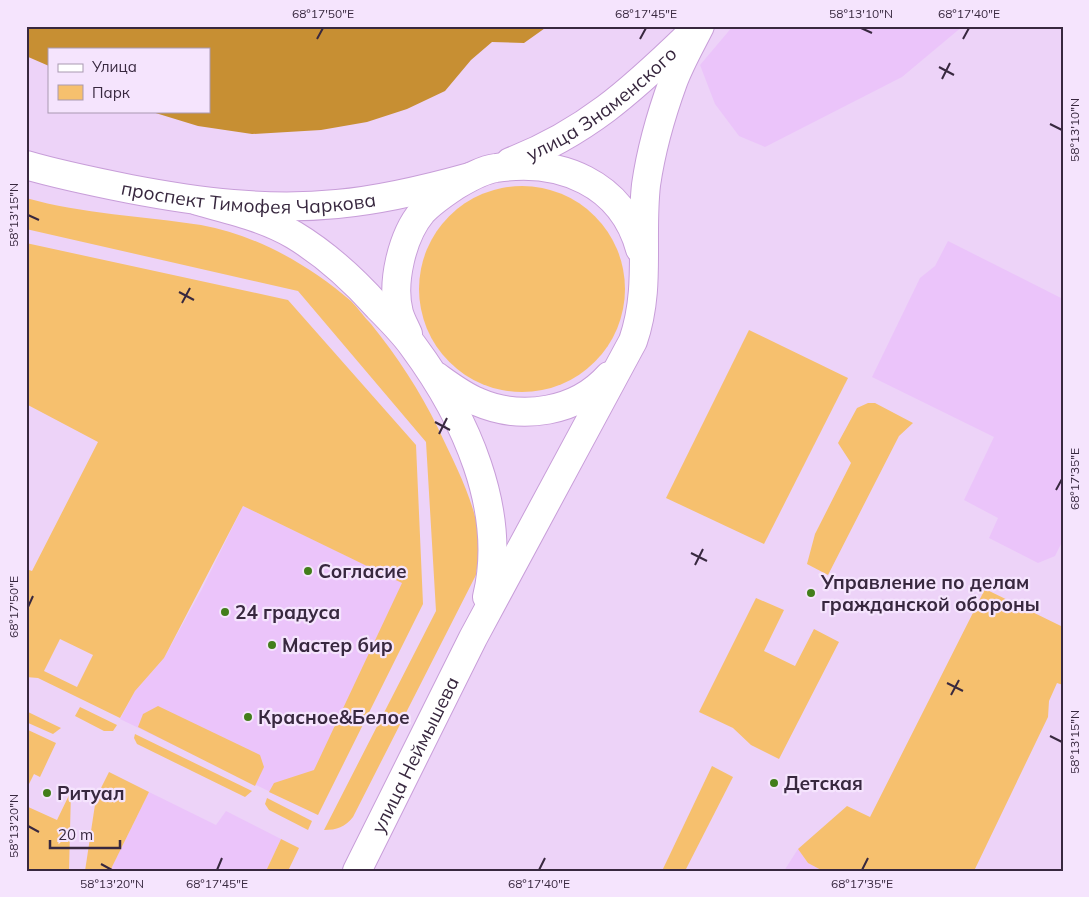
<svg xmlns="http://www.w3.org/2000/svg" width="1089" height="897" viewBox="0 0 1089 897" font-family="Mulish,sans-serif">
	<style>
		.built { fill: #ebc4fa }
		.green { fill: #f6c06e; fill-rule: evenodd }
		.forest { fill: #c78f33 }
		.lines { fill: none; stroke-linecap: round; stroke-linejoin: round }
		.secondary-casing { stroke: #c89ed9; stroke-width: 30 }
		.secondary { stroke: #fff; stroke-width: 28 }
		.ticks { fill: none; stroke: #38283f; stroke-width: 2 }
		.poi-dot { fill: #427e1a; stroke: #f5e4fd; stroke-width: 2 }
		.labels { text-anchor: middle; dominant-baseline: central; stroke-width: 4.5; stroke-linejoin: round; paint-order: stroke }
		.street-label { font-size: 19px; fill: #38283f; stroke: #f5e4fd }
		.poi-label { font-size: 19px; font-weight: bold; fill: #38283f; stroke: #f5e4fd; text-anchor: start }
		.neatline { fill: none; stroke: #38283f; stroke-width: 2 }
		.ticks-label { font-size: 12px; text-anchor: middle; fill: #38283f }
	</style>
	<rect width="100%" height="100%" fill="#edd3f8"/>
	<!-- built -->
	<g class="built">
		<polygon points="733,26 963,26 902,77 765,147 739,136 715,104 700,65"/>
		<polygon points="948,241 1063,299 1063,540 1055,556 1038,563 989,538 998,518 964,500 994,437 872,377 920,278 935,266"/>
		<polygon points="243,506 403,583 318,815 120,719 135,691 164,658 202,589"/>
		<polygon points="149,792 216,825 226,811 281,839 266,871 110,871"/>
		<polygon points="798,849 808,863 823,871 784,871"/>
	</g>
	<!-- green -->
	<g class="green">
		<circle cx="522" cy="289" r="103"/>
		<path d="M 26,198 C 83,214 143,216 201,225 C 257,235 309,265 351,301 C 358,308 364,317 371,324 C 397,356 420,391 438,428 C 455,465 477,504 480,545 C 481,554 477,565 476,575 L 353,817 C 345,827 337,830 324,830 L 436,611 L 426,442 L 298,291 L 26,229 Z"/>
		<path d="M 26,243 L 288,300 L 416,445 L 423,604 L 318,815 L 269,792 L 274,783 L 314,770 L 402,583 L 243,506 L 164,658 L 135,691 L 120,718 L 38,678 L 26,677 L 26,569 L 32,571 L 98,442 L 26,404 ZM 60,639 L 93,655 L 77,687 L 44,671 Z"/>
		<polygon points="749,330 848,378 764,544 666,498"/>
		<polygon points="868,403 875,403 913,423 899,436 828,575 807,564 815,534 851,463 838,443 857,408"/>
		<polygon points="985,589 1063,627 1063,685 1057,683 1049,701 1048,717 974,871 823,871 808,863 798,849 847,806 870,817"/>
		<polygon points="756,598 784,610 764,651 795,666 814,629 839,642 779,759 751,745 733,728 699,712"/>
		<polygon points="158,706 260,755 264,767 255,786 138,727 143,714"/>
		<polygon points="80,707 117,725 113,731 104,731 75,716"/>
		<polygon points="26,711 61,728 53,734 26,722"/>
		<polygon points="26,729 56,743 40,777 34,774 26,790"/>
		<polygon points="135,734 252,791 245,797 137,744 134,738"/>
		<polygon points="712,766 733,777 685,871 662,871"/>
		<polygon points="109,772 149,792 110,871 85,871 96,798"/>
		<polygon points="71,791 69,871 26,871 26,806 57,820"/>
		<polygon points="267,798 312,821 308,830 269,810 265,804"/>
		<polygon points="281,839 299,848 288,871 266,871"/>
	</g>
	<!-- forest -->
	<polygon class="forest" points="26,26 548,26 524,43 492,42 471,60 445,91 407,109 367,122 321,130 252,134 198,126 149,111 209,111 209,49 49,49 49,66 26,56"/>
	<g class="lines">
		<defs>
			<g id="secondary">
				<path id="s1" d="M 510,162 C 585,133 631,91 688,36"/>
				<path id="s2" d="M 26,165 C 60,175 95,182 130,189 C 198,202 267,211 337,204 C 382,200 427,189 470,177"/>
				<path d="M 198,201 C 231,210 265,218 294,235 C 327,255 353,279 378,307 C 390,319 403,332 413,346 C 465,416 508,510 487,597"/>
				<path d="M 408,334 C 405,327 401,320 399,313 C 391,283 402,236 422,212 C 431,202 443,194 455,186 C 467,179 481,170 496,168 C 560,158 622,183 640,249"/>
				<path d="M 436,376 C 450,386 463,396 478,402 C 522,421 577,412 609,376"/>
				<path id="s3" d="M 357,871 L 473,638 L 633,341 C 651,289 640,239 646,185 C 651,150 661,115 673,82 C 680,63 691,44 700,26"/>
			</g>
		</defs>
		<!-- secondary casing -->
		<use href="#secondary" class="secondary-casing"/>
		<!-- secondary -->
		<use href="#secondary" class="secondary"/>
	</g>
	<!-- ticks -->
	<path class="ticks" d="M 861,28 L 872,33M 317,39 L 323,28M 640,39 L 646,28M 963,39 L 969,28M 939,67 L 954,75M 942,79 L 950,63M 1050,124 L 1062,130M 28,215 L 39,220M 179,292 L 194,300M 182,303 L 190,288M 435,422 L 450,430M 439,434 L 447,418M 1056,490 L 1062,479M 691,553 L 707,561M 695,565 L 703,549M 28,607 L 33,596M 947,683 L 963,691M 951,695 L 959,680M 1050,736 L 1062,742M 28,826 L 39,832M 101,864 L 112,870M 217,870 L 222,858M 539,870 L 545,858M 862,870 L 868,858"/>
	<!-- markers -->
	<g class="poi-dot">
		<circle cx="308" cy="571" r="5"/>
		<circle cx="811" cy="593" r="5"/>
		<circle cx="225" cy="612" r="5"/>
		<circle cx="272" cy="645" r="5"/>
		<circle cx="248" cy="717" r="5"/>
		<circle cx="774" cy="783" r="5"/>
		<circle cx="47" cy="793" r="5"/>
	</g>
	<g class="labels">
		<!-- street labels -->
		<g class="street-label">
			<text stroke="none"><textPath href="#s1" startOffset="109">улица Знаменского</textPath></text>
			<text stroke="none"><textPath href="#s2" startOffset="226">проспект Тимофея Чаркова</textPath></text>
			<text stroke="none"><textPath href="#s3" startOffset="130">улица Неймышева</textPath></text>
		</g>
		<!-- poi labels -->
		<g class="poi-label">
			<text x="318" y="571">Согласие</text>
			<text x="821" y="582">Управление по делам<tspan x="821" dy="22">гражданской обороны</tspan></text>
			<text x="235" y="612">24 градуса</text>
			<text x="282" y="645">Мастер бир</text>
			<text x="258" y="717">Красное&amp;Белое</text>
			<text x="784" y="783">Детская</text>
			<text x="57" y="793">Ритуал</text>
		</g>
	</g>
	<!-- border -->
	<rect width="1089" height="897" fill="none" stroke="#f5e4fd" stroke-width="55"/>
	<!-- legend -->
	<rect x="48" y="48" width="162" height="65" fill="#f5e4fd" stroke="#a999b1"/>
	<rect x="58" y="64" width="25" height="8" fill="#ffffff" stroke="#a999b1"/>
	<text x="92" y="72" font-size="15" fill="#38283f">Улица</text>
	<rect x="58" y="85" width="25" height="15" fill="#f6c06e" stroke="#a999b1"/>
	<text x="92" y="98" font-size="15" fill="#38283f">Парк</text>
	<!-- scale -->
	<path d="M50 840v8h70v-8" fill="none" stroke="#38283f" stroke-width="2.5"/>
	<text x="58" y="840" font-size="15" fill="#38283f" stroke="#f5e4fd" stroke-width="4" paint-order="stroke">20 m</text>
	<rect x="28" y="28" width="1034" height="842" class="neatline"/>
	<g class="ticks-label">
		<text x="323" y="18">68°17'50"E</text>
		<text x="646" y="18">68°17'45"E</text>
		<text x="861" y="18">58°13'10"N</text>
		<text x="969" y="18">68°17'40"E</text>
		<text transform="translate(1075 130) rotate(-90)" y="4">58°13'10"N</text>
		<text transform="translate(14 215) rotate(-90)" y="4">58°13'15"N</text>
		<text transform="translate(1075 479) rotate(-90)" y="4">68°17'35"E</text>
		<text transform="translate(14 607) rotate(-90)" y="4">68°17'50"E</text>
		<text transform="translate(1075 742) rotate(-90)" y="4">58°13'15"N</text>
		<text transform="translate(14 826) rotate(-90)" y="4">58°13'20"N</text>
		<text x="112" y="888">58°13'20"N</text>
		<text x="217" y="888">68°17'45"E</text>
		<text x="539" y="888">68°17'40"E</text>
		<text x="862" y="888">68°17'35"E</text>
	</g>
</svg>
